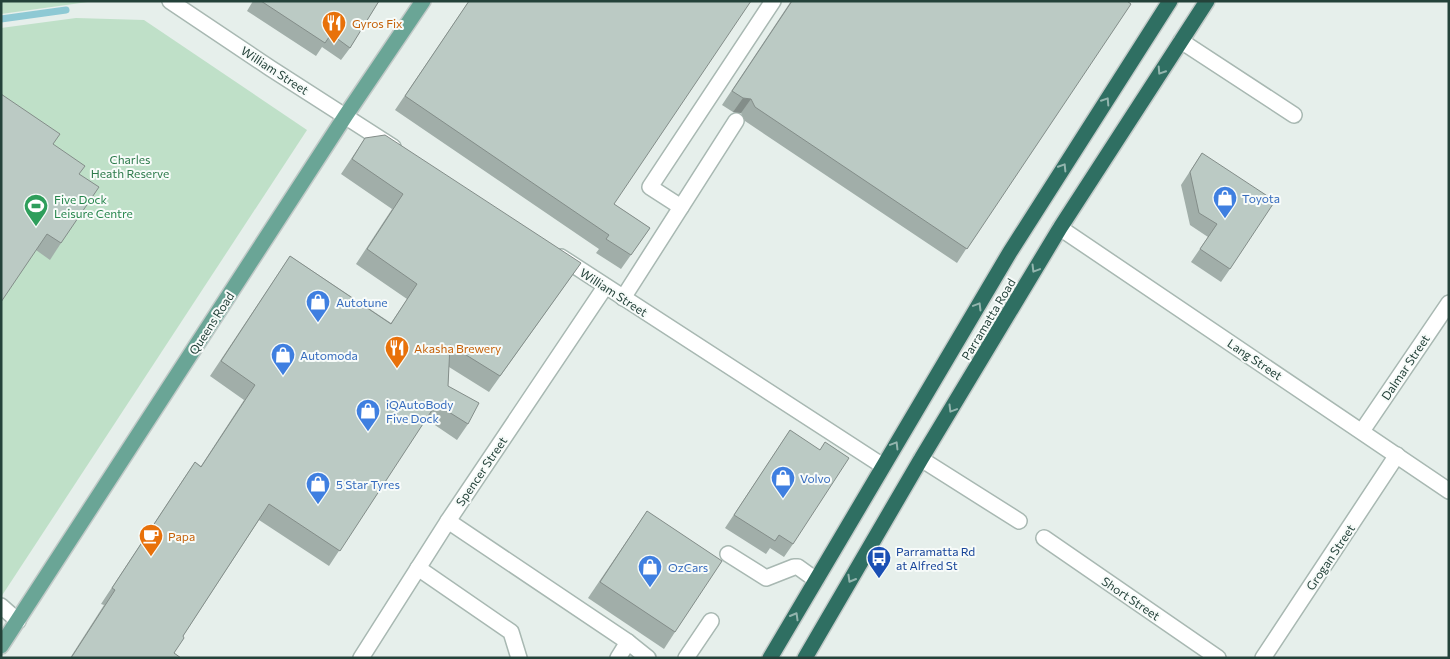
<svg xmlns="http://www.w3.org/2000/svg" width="1450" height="659" viewBox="0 0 1450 659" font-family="Commissioner,sans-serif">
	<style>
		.green { fill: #bfe0c8 }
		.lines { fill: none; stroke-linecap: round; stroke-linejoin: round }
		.stream { stroke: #8ec9d4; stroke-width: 7 }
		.minor-casing { stroke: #a8b8b2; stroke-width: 18 }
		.major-casing { stroke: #c2cac8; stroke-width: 18 }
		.highway-casing { stroke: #c2cac8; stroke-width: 18 }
		.minor { stroke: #fff; stroke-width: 15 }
		.major { stroke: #6aa596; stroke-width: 15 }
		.highway { stroke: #2f6f62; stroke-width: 15 }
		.wall { fill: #a1aea9 }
		.shaded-wall { fill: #838d89 }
		.building { fill: #bbcac4; stroke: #838d89 }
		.oneway { stroke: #93b5ae }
		.labels { text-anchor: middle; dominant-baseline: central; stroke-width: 4; stroke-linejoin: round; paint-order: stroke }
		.food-label { font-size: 12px; fill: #c56008; stroke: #f7fbf9; text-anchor: start }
		.street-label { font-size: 12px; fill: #24423a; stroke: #f7fbf9 }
		.park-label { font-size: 12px; fill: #2d7a4b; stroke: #f7fbf9 }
		.shop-label { font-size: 12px; fill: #366cbe; stroke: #f7fbf9; text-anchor: start }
		.leisure-label { font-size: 12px; fill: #27864d; stroke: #f7fbf9; text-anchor: start }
		.transit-label { font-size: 12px; fill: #164399; stroke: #f7fbf9; text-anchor: start }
	</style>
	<rect width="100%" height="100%" fill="#e6efeb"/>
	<!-- green -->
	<g class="green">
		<polygon points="1,1 95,1 1,14"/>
		<polygon points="76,18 144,20 307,130 1,597 1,28"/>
	</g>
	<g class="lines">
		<!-- stream -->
		<polyline class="stream" points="1,19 66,10"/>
		<defs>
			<g id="minor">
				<polyline points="170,1 270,68 393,147"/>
				<polyline points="1181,41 1294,115"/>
				<polyline points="681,207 650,187 773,1"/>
				<polyline points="1060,228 1449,491"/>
				<polyline points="561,257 883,466"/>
				<polyline points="623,298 736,121"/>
				<polyline points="1362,431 1449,303"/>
				<polyline points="921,459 1019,521"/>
				<polyline points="448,521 628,642 648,658"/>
				<polyline points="1044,538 1218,658"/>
				<polyline points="728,554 766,578 794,567 798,567 816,580"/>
				<polyline points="418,568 511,632 519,658"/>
				<polyline points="1,606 18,621"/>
				<polyline points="361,658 448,521 605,287"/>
				<polyline points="618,658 628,642"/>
				<polyline points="686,658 711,621"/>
				<polyline points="1263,658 1397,455"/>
			</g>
			<polyline id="major" points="1,646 346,115 423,1"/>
			<g id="highway">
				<polyline points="770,658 1010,252 1170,1"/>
				<polyline points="805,658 921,459 1060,228 1207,1"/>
			</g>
		</defs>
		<!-- minor casing -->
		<use href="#minor" class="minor-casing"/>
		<!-- major casing -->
		<use href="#major" class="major-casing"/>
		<!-- highway casing -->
		<use href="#highway" class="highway-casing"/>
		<!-- minor -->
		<use href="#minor" class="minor"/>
		<!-- major -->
		<use href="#major" class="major"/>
		<!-- highway -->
		<use href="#highway" class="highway"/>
	</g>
	<!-- wall -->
	<g class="wall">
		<polygon points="253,1 379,1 350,48 341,60 322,47 316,56 247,11"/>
		<polygon points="469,1 614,204 650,228 621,269 596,253 599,249 395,110"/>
		<polygon points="791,1 1127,1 957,263 745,121 741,113 733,112 722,105"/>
		<polygon points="365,138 581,263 489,392 449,367 448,386 468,424 457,440 426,419 329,566 259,520 183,636 174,653 181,658 70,658 104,605 101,604 184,478 195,462 201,466 244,400 210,376 290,256 391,323 407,299 356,264 392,209 341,174"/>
		<polygon points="53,144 79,174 61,243 50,260 36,250"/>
		<polygon points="1202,153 1230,269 1221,282 1191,262 1208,237 1190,225 1181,185"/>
		<polygon points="790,430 793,544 784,557 770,548 766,554 725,528"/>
		<polygon points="647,511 675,632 664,649 588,598"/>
	</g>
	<!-- shaded-wall -->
	<polygon class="shaded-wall" points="743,98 751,99 741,113 733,112"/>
	<!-- building -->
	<g class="building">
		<polygon points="261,1 379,1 350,48 331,34 325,43"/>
		<polygon points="469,1 751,1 614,204 650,228 631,255 606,239 609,235 405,96"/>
		<polygon points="792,1 1127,1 1131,4 967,249 755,107 751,99 743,98 732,91"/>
		<polygon points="1,94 60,134 53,144 85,166 79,174 99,187 61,243 47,234 1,302"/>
		<polygon points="385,135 581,263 500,376 450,345 448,386 479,403 468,424 436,404 340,551 269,504 183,636 184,638 174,653 181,658 71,658 115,590 112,588 195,462 201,467 255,385 221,361 290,256 391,324 417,284 367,249 403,194 352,159 365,138"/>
		<polygon points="1202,153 1275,201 1230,269 1200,249 1217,224 1199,213 1190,172"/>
		<polygon points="790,430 820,450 825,442 849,458 793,544 779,535 775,541 734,515"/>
		<polygon points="647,511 722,561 675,632 600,582"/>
	</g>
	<!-- one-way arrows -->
	<defs><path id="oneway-chevron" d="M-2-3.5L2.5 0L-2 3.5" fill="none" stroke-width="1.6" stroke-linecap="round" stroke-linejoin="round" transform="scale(1.25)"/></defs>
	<g class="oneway">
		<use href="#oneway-chevron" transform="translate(1161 71) rotate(123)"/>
		<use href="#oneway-chevron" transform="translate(1106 101) rotate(-57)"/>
		<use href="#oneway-chevron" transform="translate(1063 167) rotate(-58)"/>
		<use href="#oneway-chevron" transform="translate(1035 269) rotate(121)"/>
		<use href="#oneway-chevron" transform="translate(978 306) rotate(-59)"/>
		<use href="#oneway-chevron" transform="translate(952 409) rotate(121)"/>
		<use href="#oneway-chevron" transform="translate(895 445) rotate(-59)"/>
		<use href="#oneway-chevron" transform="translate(851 579) rotate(120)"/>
		<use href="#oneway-chevron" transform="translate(795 616) rotate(-60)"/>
	</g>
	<!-- icons -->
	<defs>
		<symbol id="restaurant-pin" viewBox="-11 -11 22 30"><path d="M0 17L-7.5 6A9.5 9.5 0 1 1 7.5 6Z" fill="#e8710a" stroke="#f7fbf9"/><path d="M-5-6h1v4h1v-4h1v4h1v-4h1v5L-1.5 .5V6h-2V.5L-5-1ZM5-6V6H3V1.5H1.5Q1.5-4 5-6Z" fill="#fff"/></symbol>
		<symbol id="shop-pin" viewBox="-11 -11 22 30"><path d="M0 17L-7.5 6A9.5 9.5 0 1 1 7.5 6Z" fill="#3f7fe0" stroke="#f7fbf9"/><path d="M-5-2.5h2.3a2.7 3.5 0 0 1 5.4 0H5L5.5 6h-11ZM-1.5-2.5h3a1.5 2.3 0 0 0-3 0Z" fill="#fff"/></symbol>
		<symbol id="stadium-pin" viewBox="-11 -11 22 30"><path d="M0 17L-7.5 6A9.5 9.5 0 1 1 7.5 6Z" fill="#2e9e5b" stroke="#f7fbf9"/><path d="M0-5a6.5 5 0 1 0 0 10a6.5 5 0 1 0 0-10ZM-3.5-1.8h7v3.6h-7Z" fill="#fff"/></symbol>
		<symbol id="cafe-pin" viewBox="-11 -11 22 30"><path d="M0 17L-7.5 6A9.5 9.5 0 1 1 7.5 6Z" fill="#e8710a" stroke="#f7fbf9"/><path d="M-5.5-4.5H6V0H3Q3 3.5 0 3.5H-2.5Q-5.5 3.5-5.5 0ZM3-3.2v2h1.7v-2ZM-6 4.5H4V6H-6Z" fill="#fff"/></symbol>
		<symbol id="bus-pin" viewBox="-11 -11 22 30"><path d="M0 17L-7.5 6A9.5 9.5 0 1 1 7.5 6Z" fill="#1a4fb4" stroke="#f7fbf9"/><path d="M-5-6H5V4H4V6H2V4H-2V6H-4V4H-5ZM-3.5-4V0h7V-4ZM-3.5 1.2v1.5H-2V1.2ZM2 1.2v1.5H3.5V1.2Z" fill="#fff"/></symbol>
	</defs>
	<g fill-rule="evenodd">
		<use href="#restaurant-pin" x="320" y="9" width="28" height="38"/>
		<use href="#shop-pin" x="1211" y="184" width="28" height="38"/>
		<use href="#stadium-pin" x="22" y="192" width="28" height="38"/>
		<use href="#shop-pin" x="304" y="288" width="28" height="38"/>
		<use href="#restaurant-pin" x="383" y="334" width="28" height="38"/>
		<use href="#shop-pin" x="269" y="341" width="28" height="38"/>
		<use href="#shop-pin" x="354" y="397" width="28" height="38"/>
		<use href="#shop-pin" x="769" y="464" width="28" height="38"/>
		<use href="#shop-pin" x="304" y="470" width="28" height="38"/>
		<use href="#cafe-pin" x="137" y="522" width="28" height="38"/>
		<use href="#bus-pin" x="865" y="544" width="28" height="38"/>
		<use href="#shop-pin" x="636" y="553" width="28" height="38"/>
	</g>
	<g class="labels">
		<!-- food labels -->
		<g class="food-label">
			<text x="352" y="23">Gyros Fix</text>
			<text x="414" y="348">Akasha Brewery</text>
			<text x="168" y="536">Papa</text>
		</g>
		<!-- street labels -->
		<g class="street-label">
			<text transform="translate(275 70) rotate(33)">William Street</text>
			<text transform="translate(614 292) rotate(33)">William Street</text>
			<text transform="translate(988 319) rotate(-59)">Parramatta Road</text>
			<text transform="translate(211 323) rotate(-57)">Queens Road</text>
			<text transform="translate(1255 359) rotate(34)">Lang Street</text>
			<text transform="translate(1405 367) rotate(-56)">Dalmar Street</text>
			<text transform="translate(481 471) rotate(-56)">Spencer Street</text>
			<text transform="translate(1330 557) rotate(-56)">Grogan Street</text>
			<text transform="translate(1131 598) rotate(34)">Short Street</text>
		</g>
		<!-- park labels -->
		<g class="park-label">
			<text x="130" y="159">Charles<tspan x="130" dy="14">Heath Reserve</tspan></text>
		</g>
		<!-- shop labels -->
		<g class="shop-label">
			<text x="1242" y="198">Toyota</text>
			<text x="336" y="302">Autotune</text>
			<text x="300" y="355">Automoda</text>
			<text x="386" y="404">iQAutoBody<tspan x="386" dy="14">Five Dock</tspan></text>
			<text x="800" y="478">Volvo</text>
			<text x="336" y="484">5 Star Tyres</text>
			<text x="668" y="567">OzCars</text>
		</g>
		<!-- leisure labels -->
		<g class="leisure-label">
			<text x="54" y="199">Five Dock<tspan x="54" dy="14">Leisure Centre</tspan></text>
		</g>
		<!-- transit labels -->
		<g class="transit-label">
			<text x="896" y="551">Parramatta Rd<tspan x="896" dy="14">at Alfred St</tspan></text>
		</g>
	</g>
	<!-- border -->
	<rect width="1450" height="659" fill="none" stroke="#24423a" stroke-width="5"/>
</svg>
